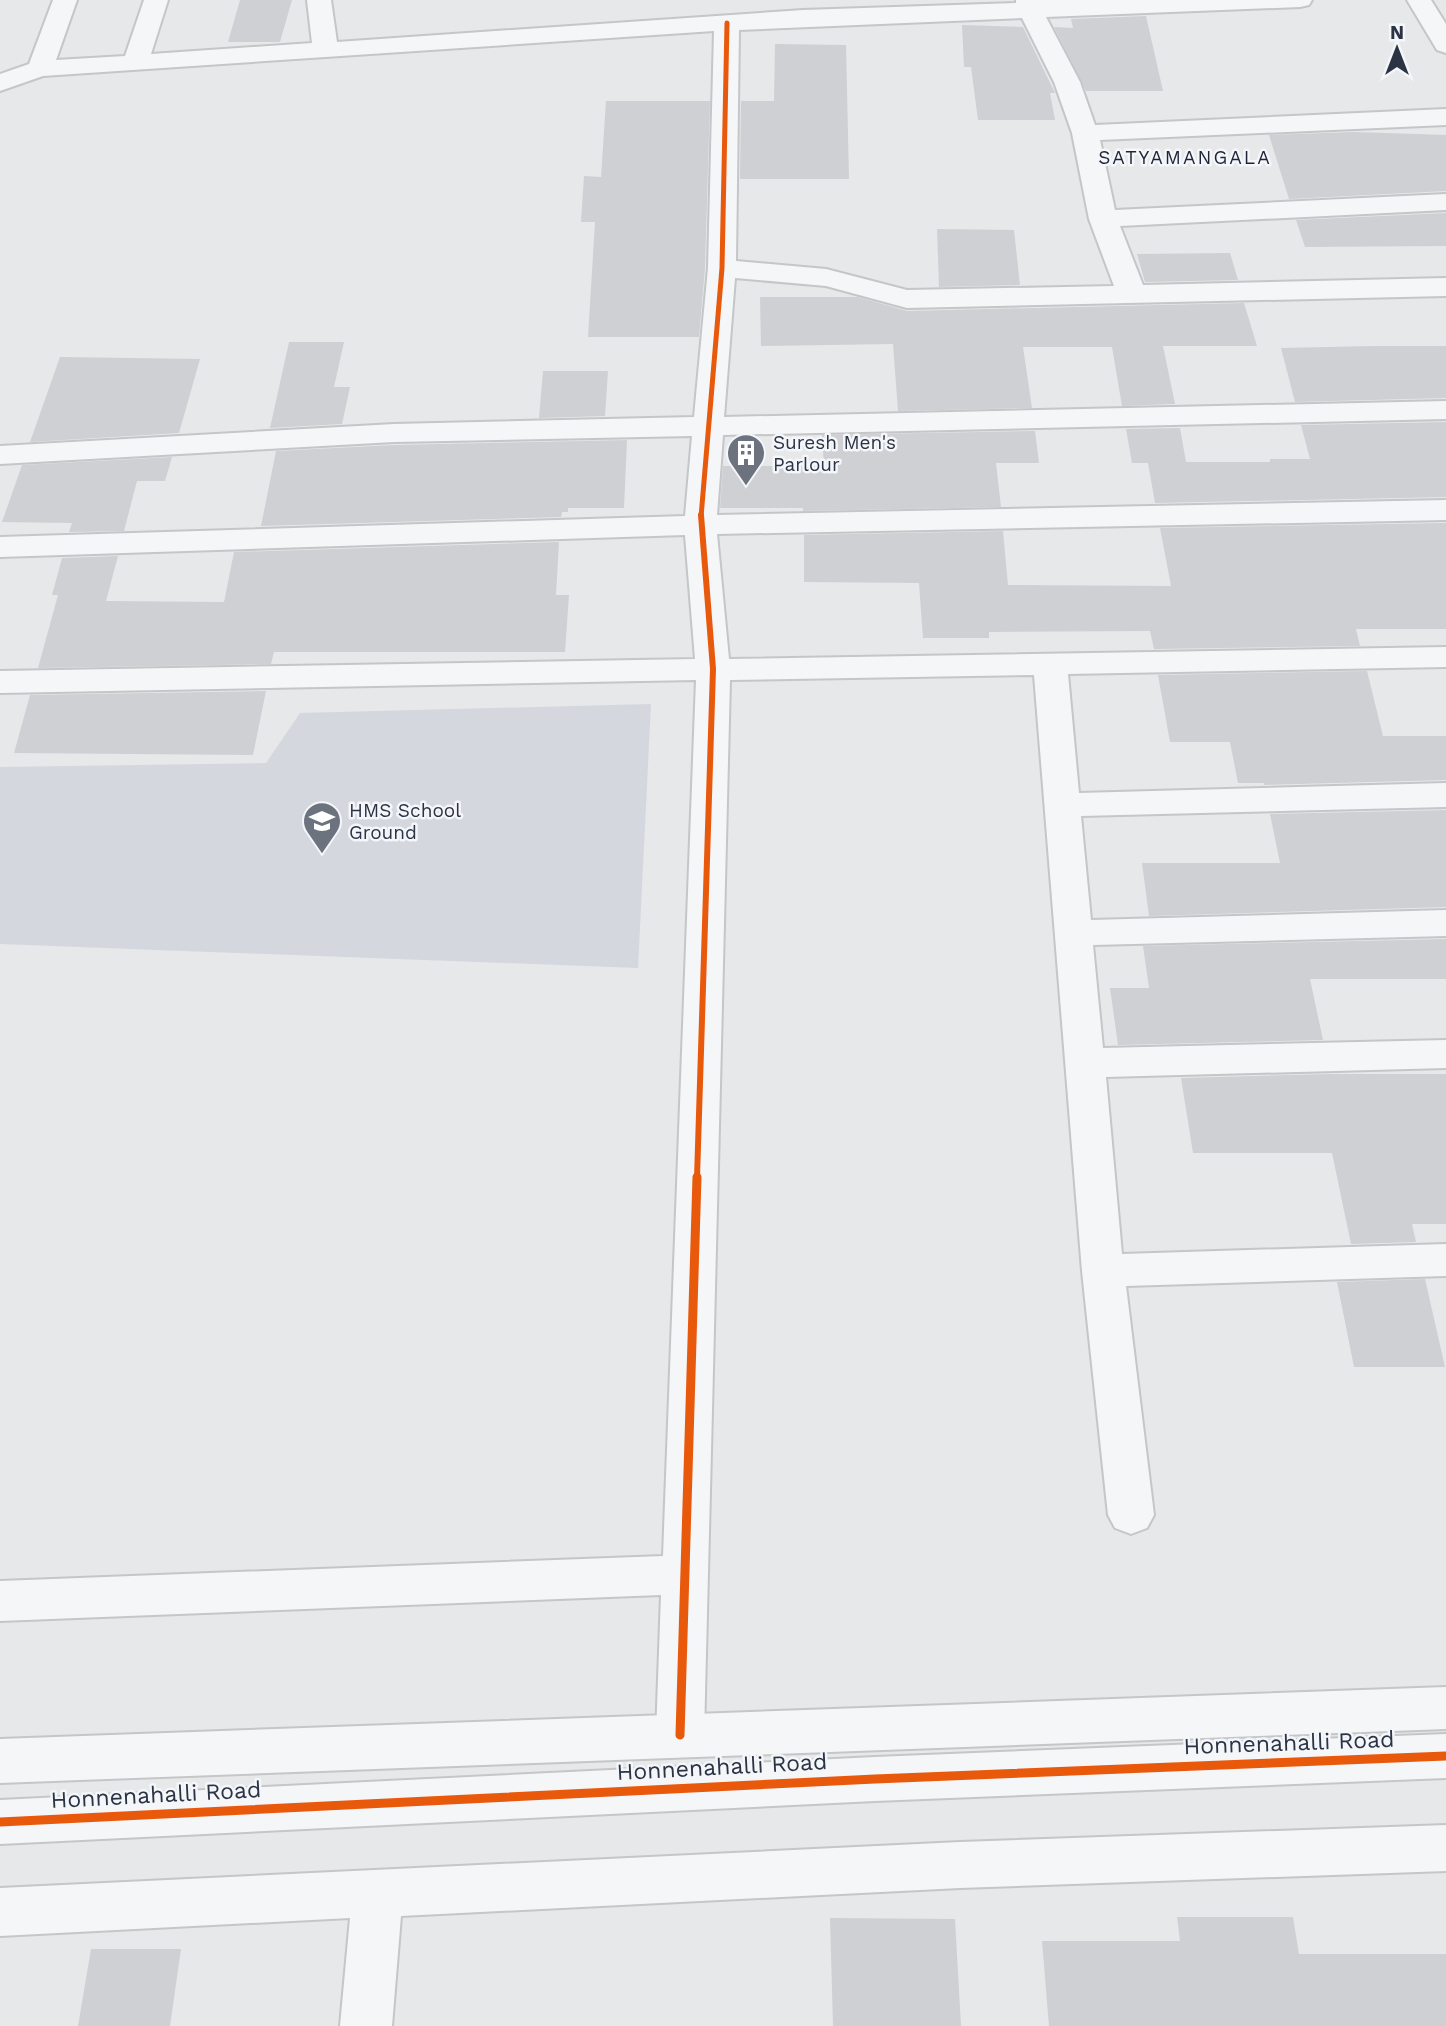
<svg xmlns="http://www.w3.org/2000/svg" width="1446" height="2026" viewBox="0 0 1446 2026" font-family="'Work Sans',sans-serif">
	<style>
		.built { fill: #d4d7dd }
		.building { fill: #ced0d3 }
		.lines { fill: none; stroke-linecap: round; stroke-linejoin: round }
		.minor-casing { stroke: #c4c6c8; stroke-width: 4 }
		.tertiary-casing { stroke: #c4c6c8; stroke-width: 4 }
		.minor { fill: #f5f6f7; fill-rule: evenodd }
		.tertiary { fill: #f5f6f7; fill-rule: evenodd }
		.cycleway-far2-casing { stroke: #f4f6f9; stroke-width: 9 }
		.cycleway-far1-casing { stroke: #f4f6f9; stroke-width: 10 }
		.cycleway-casing { stroke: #f4f6f9; stroke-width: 13 }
		.cycleway-far2 { stroke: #e8590c; stroke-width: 5 }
		.cycleway-far1 { stroke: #e8590c; stroke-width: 6 }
		.cycleway { stroke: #e8590c; stroke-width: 9 }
		.labels { text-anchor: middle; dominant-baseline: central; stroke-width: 5; stroke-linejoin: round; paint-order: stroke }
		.far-quarter-label { font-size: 19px; letter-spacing: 2px; fill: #1d2536; stroke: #f4f6f9 }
		.poi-label { font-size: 19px; fill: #2b3445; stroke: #f4f6f9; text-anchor: start }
		.near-street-label { font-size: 23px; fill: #2b3445; stroke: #f4f6f9 }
	</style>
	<rect width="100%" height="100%" fill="#e6e8ea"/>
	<!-- built -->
	<polygon class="built" points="651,704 638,968 0,944 0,767 266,763 300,713"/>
	<!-- building -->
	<g class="building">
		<polygon points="240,0 292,0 280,42 228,42"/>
		<polygon points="1146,16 1163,91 1086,91 1054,27 1073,28 1071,19"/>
		<polygon points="962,25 1023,27 1055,93 1050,93 1055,120 978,120 971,67 964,67"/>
		<polygon points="775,44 846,45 849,179 740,179 741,101 774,101"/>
		<polygon points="606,101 710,101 705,268 699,337 588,337 595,222 581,222 584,176 601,177"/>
		<polygon points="1354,132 1446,135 1446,191 1289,199 1269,135"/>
		<polygon points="1446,213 1446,246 1305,247 1296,220"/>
		<polygon points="937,229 1014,230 1020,285 939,287"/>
		<polygon points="1230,253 1238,280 1145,282 1137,254"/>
		<polygon points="760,297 858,297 907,311 1244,303 1257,346 1163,346 1175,404 1122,406 1112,347 1023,347 1032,408 898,411 893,344 761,346"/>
		<polygon points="289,342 344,342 334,387 350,387 342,424 270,428"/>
		<polygon points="1374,346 1446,346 1446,398 1295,402 1281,348"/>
		<polygon points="60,357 200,359 179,433 30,442"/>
		<polygon points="543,371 608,371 605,416 539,418"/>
		<polygon points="1446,422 1446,497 1155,503 1148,463 1132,463 1126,429 1180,428 1186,462 1270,462 1270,459 1310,459 1301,425"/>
		<polygon points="1035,431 1039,463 996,463 1001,507 803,511 803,508 720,508 723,466 824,466 822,435"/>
		<polygon points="627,440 624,508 568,508 568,512 562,512 561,517 261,526 276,451 394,445"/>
		<polygon points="172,457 165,481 137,481 124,531 69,532 72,523 2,522 22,465"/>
		<polygon points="1446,523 1446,629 1356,629 1360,646 1154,649 1150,631 989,632 989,638 923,638 919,583 804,582 804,535 1003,531 1008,585 1171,586 1160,528"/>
		<polygon points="559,542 556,595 569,595 565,652 274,652 271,664 38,668 58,595 52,595 62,558 118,556 106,601 224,602 234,552"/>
		<polygon points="1367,671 1383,736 1446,736 1446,780 1264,785 1264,783 1238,783 1230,742 1170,742 1158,675"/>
		<polygon points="266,691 253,755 14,753 30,695"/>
		<polygon points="1446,810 1446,907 1149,916 1142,863 1280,863 1270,814"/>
		<polygon points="1446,939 1446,979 1310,979 1323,1040 1118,1045 1110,988 1149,988 1143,946"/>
		<polygon points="1330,1074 1446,1074 1446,1224 1412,1224 1416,1242 1351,1244 1332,1153 1193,1153 1181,1078"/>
		<polygon points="1425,1279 1445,1367 1354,1367 1337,1282"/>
		<polygon points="1177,1917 1293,1917 1299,1954 1446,1954 1446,2026 1049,2026 1042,1941 1180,1941"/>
		<polygon points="830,1918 955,1919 961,2026 833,2026"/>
		<polygon points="91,1949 181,1949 170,2026 78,2026"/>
	</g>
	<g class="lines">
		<defs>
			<g id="minor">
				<path d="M 53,0 L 77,0 L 56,60 L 125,56 L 144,0 L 168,0 L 151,54 L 312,43 L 307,0 L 331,0 L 337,42 L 803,10 L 1016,3 L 1016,0 L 1312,0 L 1309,5 L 1300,7 L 1046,17 L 1080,82 L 1095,125 L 1446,109 L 1446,125 L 1100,140 L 1115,210 L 1446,194 L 1446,210 L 1120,226 L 1143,285 L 1446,278 L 1446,296 L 907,308 L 826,286 L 735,278 L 724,417 L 1446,401 L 1446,419 L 723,435 L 717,515 L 1446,500 L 1446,520 L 717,534 L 729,659 L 1446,647 L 1446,667 L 1068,674 L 1079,793 L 1446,783 L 1446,807 L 1081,816 L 1091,920 L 1446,910 L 1446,936 L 1093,945 L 1103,1048 L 1446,1040 L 1446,1068 L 1106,1077 L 1122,1254 L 1446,1244 L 1446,1276 L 1126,1286 L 1154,1515 L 1147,1528 L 1131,1534 L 1115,1528 L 1108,1515 L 1082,1271 L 1034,675 L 730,680 L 704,1735 L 697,1750 L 680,1756 L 663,1750 L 656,1735 L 661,1595 L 0,1621 L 0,1581 L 663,1556 L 696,680 L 0,693 L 0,671 L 695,659 L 685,535 L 0,557 L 0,537 L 685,516 L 692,436 L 394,442 L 0,464 L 0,446 L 394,424 L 694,417 L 708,268 L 714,31 L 43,76 L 0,91 L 0,74 L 29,64 ZM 1022,18 L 1054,82 L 1072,133 L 1089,219 L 1114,286 L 907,290 L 826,269 L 736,261 L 739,30 Z"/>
				<polygon points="1407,0 1431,0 1446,24 1446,53 1437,50"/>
				<polygon points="1446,1825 1446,1871 960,1888 401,1916 392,2026 340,2026 350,1918 0,1936 0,1888 960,1842"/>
			</g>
			<g id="tertiary">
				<polygon points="1446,1687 1446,1729 0,1783 0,1739"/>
				<polygon points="1446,1734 1446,1778 875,1801 0,1844 0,1800 875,1757"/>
			</g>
		</defs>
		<!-- minor casing -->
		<use href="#minor" class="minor-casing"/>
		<!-- tertiary casing -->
		<use href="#tertiary" class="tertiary-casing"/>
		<!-- minor -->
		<use href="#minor" class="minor"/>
		<!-- tertiary -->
		<use href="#tertiary" class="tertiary"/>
		<defs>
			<polyline id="cycleway-far2" points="701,517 722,268 727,23"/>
			<polyline id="cycleway-far1" points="697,1178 713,669 701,515"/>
			<g id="cycleway">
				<polyline points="680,1735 697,1177"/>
				<polyline points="0,1822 875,1779 1446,1756"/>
			</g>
		</defs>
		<!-- cycleway-far2 casing -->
		<use href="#cycleway-far2" class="cycleway-far2-casing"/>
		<!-- cycleway-far1 casing -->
		<use href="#cycleway-far1" class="cycleway-far1-casing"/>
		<!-- cycleway casing -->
		<use href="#cycleway" class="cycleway-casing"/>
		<!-- cycleway-far2 -->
		<use href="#cycleway-far2" class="cycleway-far2"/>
		<!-- cycleway-far1 -->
		<use href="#cycleway-far1" class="cycleway-far1"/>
		<!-- cycleway -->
		<use href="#cycleway" class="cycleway"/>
	</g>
	<!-- icons -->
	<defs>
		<symbol id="building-pin" viewBox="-11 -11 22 30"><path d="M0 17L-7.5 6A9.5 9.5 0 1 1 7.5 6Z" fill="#6c737f" stroke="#f4f6f9"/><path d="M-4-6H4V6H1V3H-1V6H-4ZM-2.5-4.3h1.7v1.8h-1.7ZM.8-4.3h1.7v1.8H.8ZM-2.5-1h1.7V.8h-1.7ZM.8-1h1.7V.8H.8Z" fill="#fff"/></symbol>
		<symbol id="school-pin" viewBox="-11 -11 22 30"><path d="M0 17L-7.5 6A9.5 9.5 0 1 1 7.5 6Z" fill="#6c737f" stroke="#f4f6f9"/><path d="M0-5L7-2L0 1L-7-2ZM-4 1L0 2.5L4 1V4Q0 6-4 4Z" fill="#fff"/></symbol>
	</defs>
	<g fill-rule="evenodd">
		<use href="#building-pin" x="724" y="431" width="44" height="60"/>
		<use href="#school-pin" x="300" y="799" width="44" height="60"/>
	</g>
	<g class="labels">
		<!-- far-quarter labels -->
		<g class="far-quarter-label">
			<text x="1185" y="157">SATYAMANGALA</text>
		</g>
		<!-- poi labels -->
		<g class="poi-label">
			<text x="773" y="442">Suresh Men's<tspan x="773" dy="22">Parlour</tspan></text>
			<text x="349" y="810">HMS School<tspan x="349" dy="22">Ground</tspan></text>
		</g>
		<!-- near-street labels -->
		<g class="near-street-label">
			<text transform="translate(1289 1743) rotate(-2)">Honnenahalli Road</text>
			<text transform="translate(722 1767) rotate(-3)">Honnenahalli Road</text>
			<text transform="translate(156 1795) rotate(-3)">Honnenahalli Road</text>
		</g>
	</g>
	<!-- north arrow -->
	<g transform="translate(1397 49)" stroke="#f4f6f9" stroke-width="5" paint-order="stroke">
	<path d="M0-5L12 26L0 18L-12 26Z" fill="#2b3445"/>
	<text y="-10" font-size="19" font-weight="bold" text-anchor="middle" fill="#2b3445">N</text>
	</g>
</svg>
